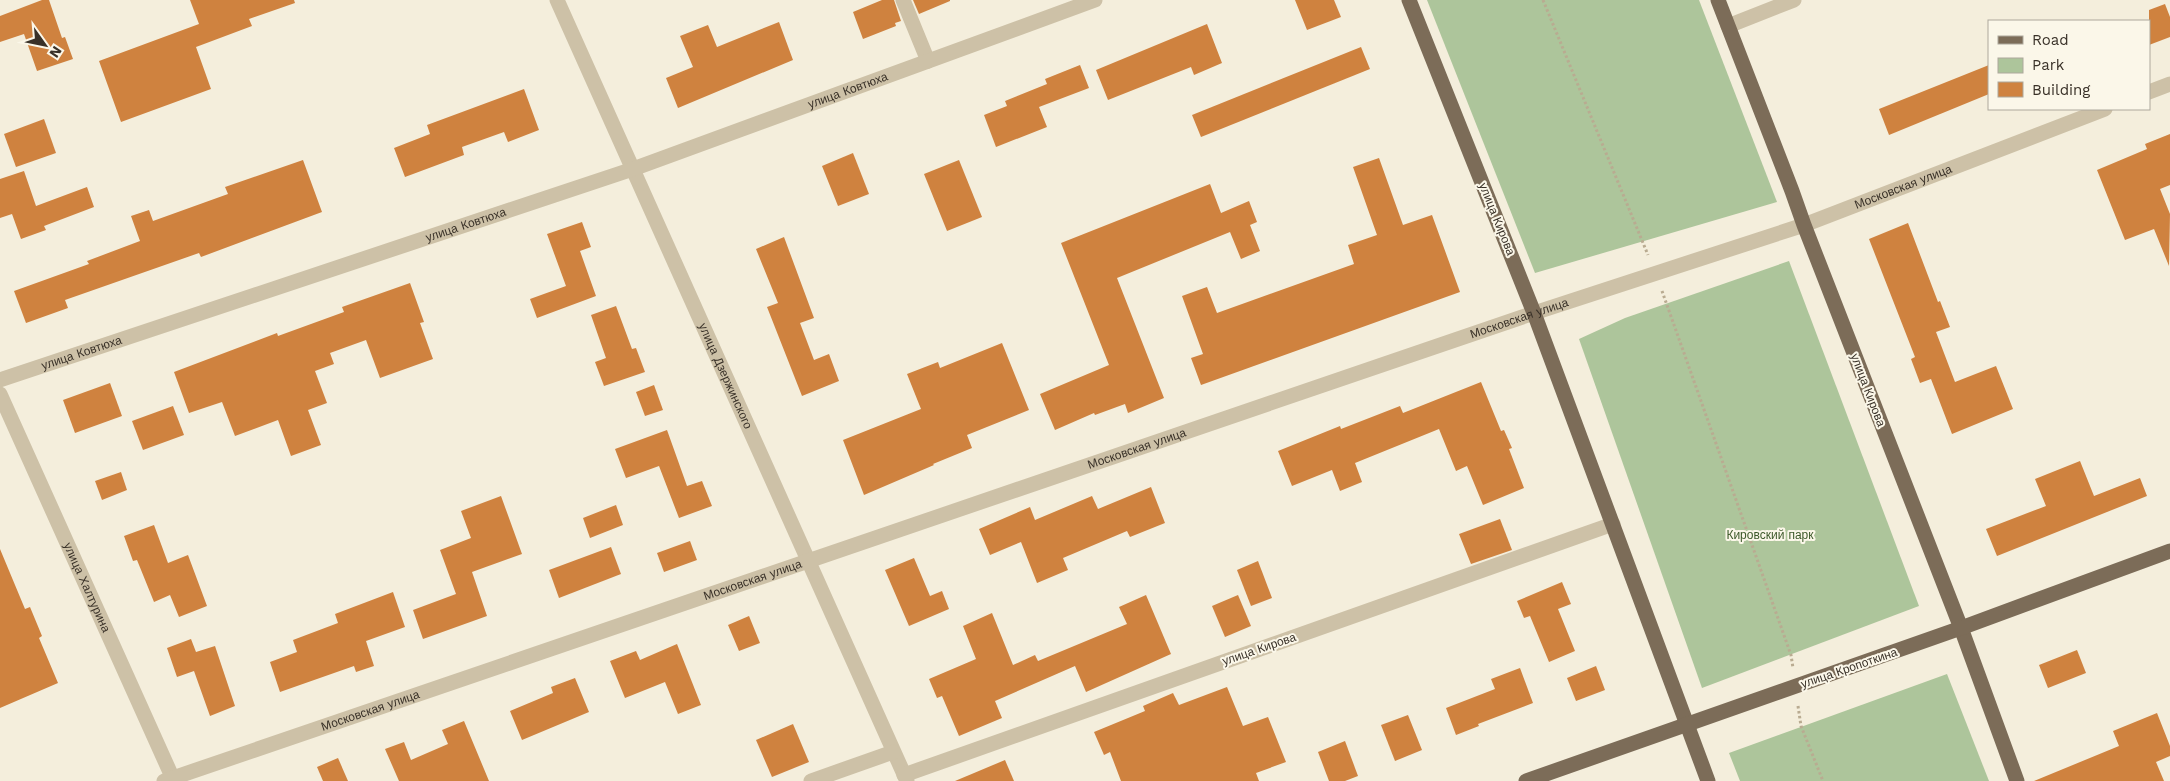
<svg xmlns="http://www.w3.org/2000/svg" width="2170" height="781" viewBox="0 0 2170 781" font-family="'Work Sans',sans-serif">
	<style>
		.green { fill: #adc59b }
		.building { fill: #cf823f }
		.lines { fill: none; stroke-linecap: round; stroke-linejoin: round }
		.path { stroke: #b9ab91; stroke-width: 3; stroke-dasharray: 2.5 2.5; stroke-linecap: butt }
		.minor { stroke: #cdc1a7; stroke-width: 15 }
		.major { stroke: #7c6c58; stroke-width: 15 }
		.labels { text-anchor: middle; dominant-baseline: central; stroke-width: 4; stroke-linejoin: round; paint-order: stroke }
		.street-label { font-size: 12px; fill: #393128; stroke: #fbf7e9 }
		.park-label { font-size: 12px; fill: #3d5a2a; stroke: #fbf7e9 }
	</style>
	<rect width="100%" height="100%" fill="#f4eedc"/>
	<!-- green -->
	<g class="green">
		<polygon points="1427,0 1699,0 1777,202 1535,273"/>
		<polygon points="1789,261 1919,606 1702,688 1579,339 1625,318"/>
		<polygon points="1947,674 1989,781 1740,781 1729,753"/>
	</g>
	<!-- building -->
	<g class="building">
		<polygon points="42,0 49,0 62,38 65,37 73,59 37,71 24,34 0,42 0,16"/>
		<polygon points="190,0 294,0 295,3 249,19 252,26 196,47 211,89 121,122 99,61 199,24"/>
		<polygon points="882,0 894,0 901,21 895,23 896,26 863,39 853,12"/>
		<polygon points="913,0 950,0 950,1 919,14"/>
		<polygon points="1295,0 1334,0 1341,17 1307,30"/>
		<polygon points="2165,4 2170,17 2170,37 2149,45 2149,10"/>
		<polygon points="779,22 793,60 678,108 666,78 693,67 680,36 708,25 717,47"/>
		<polygon points="1207,24 1222,63 1194,75 1191,67 1108,100 1096,70"/>
		<polygon points="1361,47 1370,69 1201,137 1192,115"/>
		<polygon points="1080,65 1089,88 1039,107 1047,127 996,147 984,115 1007,106 1005,101 1047,84 1045,79"/>
		<polygon points="1989,65 1989,94 1889,135 1879,109"/>
		<polygon points="524,89 539,130 508,142 504,132 462,147 464,155 405,177 394,148 430,134 427,125"/>
		<polygon points="44,119 56,153 16,167 4,134"/>
		<polygon points="2170,134 2170,185 2160,189 2170,214 2169,266 2154,229 2125,240 2097,170 2147,149 2145,144"/>
		<polygon points="853,153 869,194 838,206 822,166"/>
		<polygon points="1379,158 1403,225 1432,215 1460,292 1201,385 1191,358 1203,354 1182,296 1207,287 1217,313 1354,264 1348,245 1377,235 1353,167"/>
		<polygon points="303,160 322,212 201,257 199,253 65,300 68,308 26,323 14,291 89,264 87,261 140,241 131,216 149,210 153,221 228,194 225,187"/>
		<polygon points="959,160 982,217 947,231 924,174"/>
		<polygon points="24,171 36,206 87,187 94,207 44,226 46,230 21,239 12,214 0,218 0,179"/>
		<polygon points="1210,184 1221,213 1249,201 1257,222 1250,225 1260,251 1241,259 1230,232 1117,278 1164,398 1128,413 1125,404 1095,415 1094,413 1055,430 1040,394 1109,365 1061,243"/>
		<polygon points="582,222 591,247 580,251 596,296 537,318 530,299 566,286 547,234"/>
		<polygon points="1908,223 1938,302 1940,301 1950,327 1936,332 1955,382 1996,366 2013,409 1952,434 1931,379 1920,383 1911,359 1915,357 1869,239"/>
		<polygon points="784,237 814,318 800,323 814,360 829,354 839,381 802,396 767,307 778,303 756,249"/>
		<polygon points="410,283 424,322 420,323 433,359 380,378 366,340 330,353 334,364 315,371 327,403 308,410 321,445 291,456 278,420 235,436 222,402 189,413 174,372 277,333 278,336 344,312 342,307"/>
		<polygon points="616,306 632,349 636,348 645,372 604,386 595,362 606,358 591,315"/>
		<polygon points="1002,343 1029,410 967,435 972,448 933,464 934,465 864,495 843,440 921,409 907,374 938,362 940,368"/>
		<polygon points="1481,382 1501,431 1504,430 1512,448 1509,449 1524,488 1483,505 1467,466 1456,471 1439,429 1355,463 1362,482 1340,491 1332,470 1292,486 1278,451 1340,426 1341,429 1400,406 1403,413"/>
		<polygon points="110,383 122,416 75,433 63,400"/>
		<polygon points="654,385 663,410 645,416 636,392"/>
		<polygon points="173,406 184,435 143,450 132,421"/>
		<polygon points="667,430 687,486 702,481 712,506 679,518 659,466 626,478 615,449"/>
		<polygon points="2080,461 2094,496 2140,478 2147,496 1997,556 1986,529 2046,506 2035,479"/>
		<polygon points="121,472 127,490 102,500 95,481"/>
		<polygon points="1151,487 1165,523 1130,537 1127,531 1063,558 1068,570 1037,583 1021,542 990,555 979,529 1030,507 1035,520 1092,496 1098,509"/>
		<polygon points="501,496 522,554 472,572 487,616 423,639 413,610 456,594 440,550 471,538 461,511"/>
		<polygon points="616,505 623,525 590,538 583,518"/>
		<polygon points="1500,519 1512,550 1471,564 1459,534"/>
		<polygon points="154,525 168,563 188,555 207,606 179,617 170,595 154,602 137,560 133,561 124,536"/>
		<polygon points="690,541 697,560 664,572 657,553"/>
		<polygon points="611,547 621,574 559,598 549,570"/>
		<polygon points="0,549 25,609 30,607 42,636 39,638 58,683 0,708"/>
		<polygon points="914,558 930,596 942,591 949,609 909,626 885,570"/>
		<polygon points="1258,561 1272,598 1251,606 1237,570"/>
		<polygon points="1562,582 1571,604 1558,609 1575,651 1549,662 1530,616 1524,618 1517,601"/>
		<polygon points="393,592 405,627 366,641 374,666 356,672 354,666 280,692 270,662 297,652 293,640 338,623 335,614"/>
		<polygon points="1146,595 1171,654 1086,692 1075,666 995,701 1002,718 959,736 942,696 937,698 929,679 976,659 963,626 992,613 1013,665 1035,655 1038,661 1127,624 1119,607"/>
		<polygon points="1238,595 1251,626 1225,637 1212,606"/>
		<polygon points="749,616 760,643 739,651 728,625"/>
		<polygon points="191,639 196,652 215,646 235,706 210,716 194,671 177,677 167,648"/>
		<polygon points="677,644 701,705 678,714 665,682 625,698 610,661 636,651 640,660"/>
		<polygon points="2077,650 2086,673 2048,688 2039,665"/>
		<polygon points="1596,666 1605,690 1576,701 1567,678"/>
		<polygon points="1520,668 1533,703 1478,724 1479,726 1456,735 1446,708 1495,689 1491,679"/>
		<polygon points="575,678 589,712 522,740 510,711 553,693 551,687"/>
		<polygon points="1227,687 1243,726 1268,717 1286,762 1256,773 1259,781 1121,781 1110,752 1104,755 1094,732 1145,711 1143,706 1173,693 1179,705"/>
		<polygon points="2157,713 2170,746 2170,756 2156,762 2164,781 2034,781 2119,746 2113,731"/>
		<polygon points="1408,715 1422,750 1395,761 1381,725"/>
		<polygon points="464,721 489,781 399,781 385,749 404,742 411,760 448,744 442,730"/>
		<polygon points="793,724 809,762 772,777 756,740"/>
		<polygon points="1345,741 1358,776 1345,781 1329,781 1318,752"/>
		<polygon points="338,758 348,781 323,781 317,767"/>
		<polygon points="1005,760 1014,781 955,781"/>
	</g>
	<g class="lines">
		<!-- path -->
		<g class="path">
			<polyline points="1543,0 1648,255"/>
			<polyline points="1662,291 1791,655 1793,668"/>
			<polyline points="1798,706 1801,726 1823,781"/>
		</g>
		<!-- minor -->
		<g class="minor">
			<path id="s1" d="M 557,0 L 907,781"/>
			<polyline points="903,0 928,61"/>
			<polyline points="1728,26 1794,0"/>
			<polyline points="2149,92 2170,84"/>
			<path id="s2" d="M 0,380 L 633,169 L 1095,0"/>
			<path id="s3" d="M 0,394 L 174,781"/>
			<polyline points="904,775 1613,524"/>
			<path id="s4" d="M 164,781 L 1534,313 L 1804,225 L 2105,109"/>
			<polyline points="811,781 893,752"/>
		</g>
		<!-- major -->
		<g class="major">
			<polyline points="1409,0 1534,313 1708,781"/>
			<polyline points="1718,0 1792,191 1804,225 1961,628 2017,781"/>
			<polyline points="1526,781 1961,628 2170,551"/>
		</g>
	</g>
	<g class="labels">
		<!-- street labels -->
		<g class="street-label">
			<text stroke="none"><textPath href="#s2" startOffset="896">улица Ковтюха</textPath></text>
			<text stroke="none"><textPath href="#s4" startOffset="1838">Московская улица</textPath></text>
			<text transform="translate(1497 219) rotate(68)">улица Кирова</text>
			<text stroke="none"><textPath href="#s2" startOffset="491">улица Ковтюха</textPath></text>
			<text stroke="none"><textPath href="#s4" startOffset="1432">Московская улица</textPath></text>
			<text stroke="none"><textPath href="#s2" startOffset="86">улица Ковтюха</textPath></text>
			<text stroke="none"><textPath href="#s1" startOffset="412">улица Дзержинского</textPath></text>
			<text transform="translate(1868 390) rotate(69)">улица Кирова</text>
			<text stroke="none"><textPath href="#s4" startOffset="1028">Московская улица</textPath></text>
			<text stroke="none"><textPath href="#s4" startOffset="622">Московская улица</textPath></text>
			<text stroke="none"><textPath href="#s3" startOffset="212">улица Халтурина</textPath></text>
			<text transform="translate(1259 649) rotate(-19)">улица Кирова</text>
			<text transform="translate(1849 668) rotate(-19)">улица Кропоткина</text>
			<text stroke="none"><textPath href="#s4" startOffset="218">Московская улица</textPath></text>
		</g>
		<!-- park labels -->
		<g class="park-label">
			<text x="1770" y="535">Кировский парк</text>
		</g>
	</g>
	<!-- legend -->
	<rect x="1988" y="20" width="162" height="90" fill="#fbf7e9" stroke="#ada89c"/>
	<rect x="1998" y="36" width="25" height="8" fill="#7c6c58" stroke="#ada89c"/>
	<text x="2032" y="45" font-size="15" fill="#393128">Road</text>
	<rect x="1998" y="58" width="25" height="15" fill="#adc59b" stroke="#ada89c"/>
	<text x="2032" y="70" font-size="15" fill="#393128">Park</text>
	<rect x="1998" y="82" width="25" height="15" fill="#cf823f" stroke="#ada89c"/>
	<text x="2032" y="95" font-size="15" fill="#393128">Building</text>
	<!-- north arrow -->
	<g transform="translate(45 45) rotate(123)" stroke="#fbf7e9" stroke-width="4" paint-order="stroke">
	<path d="M0-4L9 19L0 12L-9 19Z" fill="#393128"/>
	<text y="-8" font-size="14" font-weight="bold" text-anchor="middle" fill="#393128">N</text>
	</g>
</svg>
